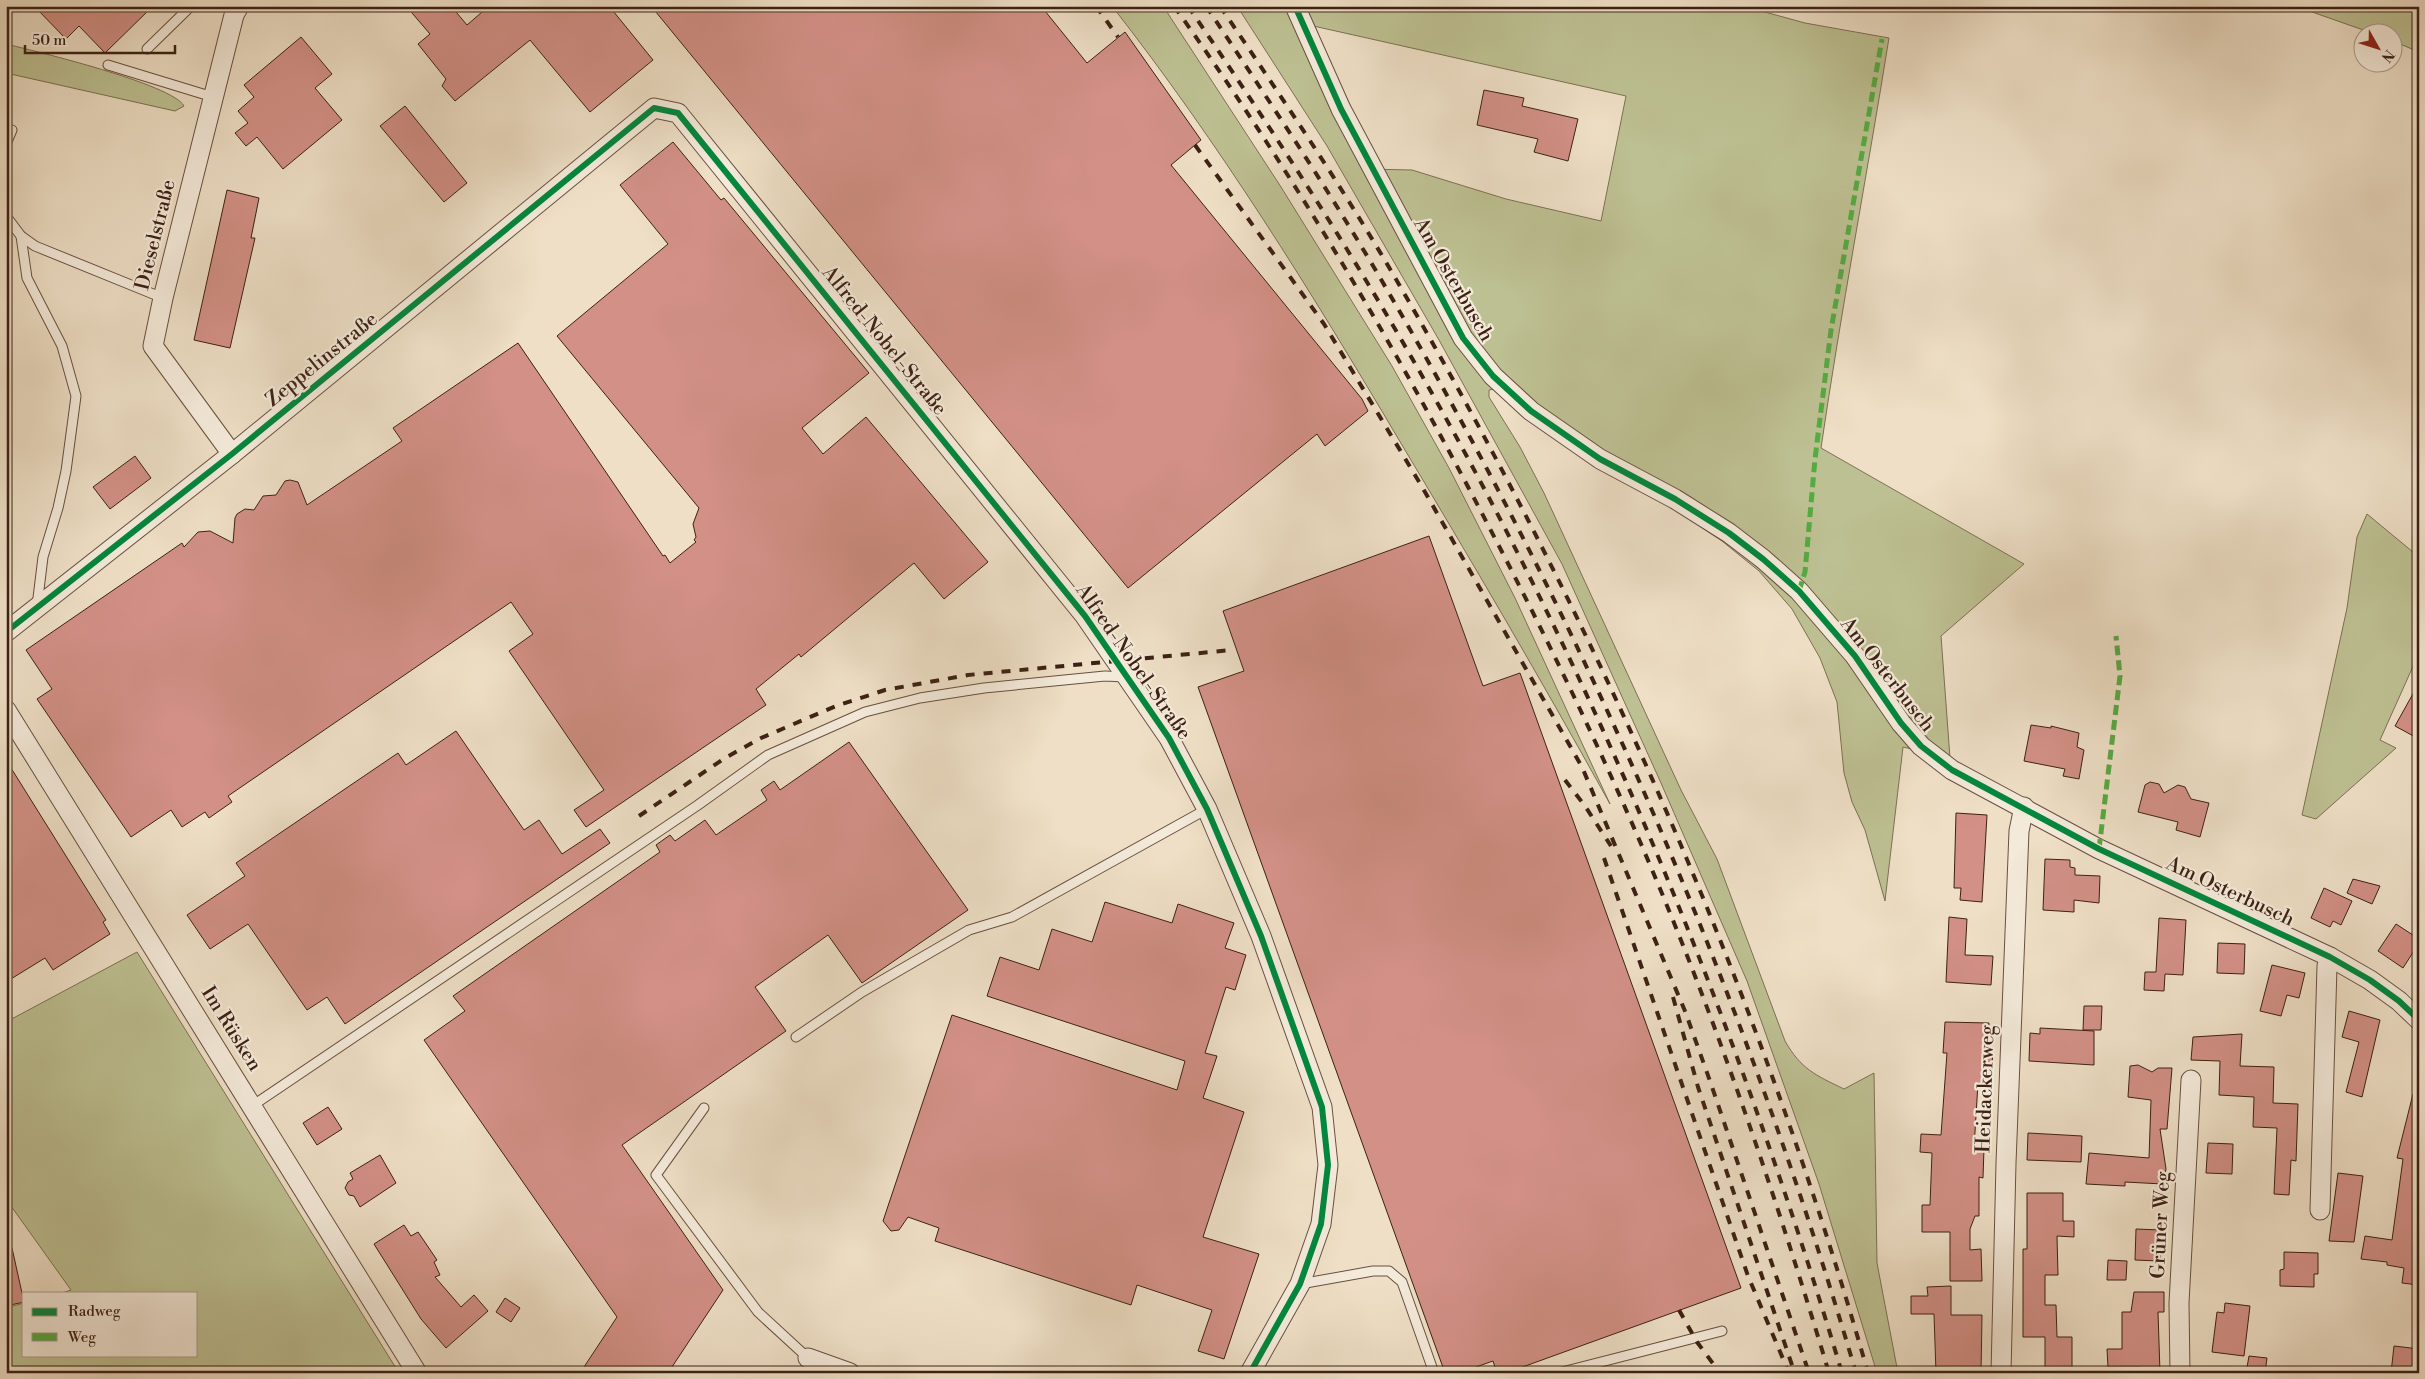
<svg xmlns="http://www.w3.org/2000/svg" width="2425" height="1379" viewBox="0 0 2425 1379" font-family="'Libre Bodoni',serif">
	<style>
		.green { fill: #bdc092; stroke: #7d7053; fill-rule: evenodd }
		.building { fill: #d29086; stroke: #3d2114 }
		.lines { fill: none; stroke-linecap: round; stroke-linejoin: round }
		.service-casing { stroke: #695040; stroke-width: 11 }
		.minor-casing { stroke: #695040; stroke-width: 21 }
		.service { stroke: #f4eada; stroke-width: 9 }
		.minor { stroke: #f4eada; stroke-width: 19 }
		.rail { stroke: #3d2114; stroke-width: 4; stroke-dasharray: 9 9; stroke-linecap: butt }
		.quiet { stroke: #55aa42; stroke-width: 5; stroke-dasharray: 10 5; stroke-linecap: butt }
		.cycleway-casing { stroke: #f4eada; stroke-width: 9 }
		.cycleway { stroke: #00873e; stroke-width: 6 }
		.labels { text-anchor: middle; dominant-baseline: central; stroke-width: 4.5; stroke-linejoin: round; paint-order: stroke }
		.street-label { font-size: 20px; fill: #3d2114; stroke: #f4eada }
	</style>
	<rect width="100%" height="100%" fill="#eedfc6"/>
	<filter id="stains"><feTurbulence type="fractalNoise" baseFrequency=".004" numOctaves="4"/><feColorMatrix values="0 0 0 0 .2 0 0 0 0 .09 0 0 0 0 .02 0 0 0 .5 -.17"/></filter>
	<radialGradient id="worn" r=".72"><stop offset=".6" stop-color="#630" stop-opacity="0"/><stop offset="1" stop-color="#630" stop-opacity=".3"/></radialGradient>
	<!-- green -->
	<g class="green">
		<path d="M 1112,6 L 1163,6 L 1281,187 L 1392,366 L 1449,468 L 1515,598 L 1610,804 C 1542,681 1471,560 1399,440 C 1311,291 1219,143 1112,6 Z"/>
		<path d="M 1237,6 L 1743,6 L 1805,23 L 1889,38 C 1867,175 1841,311 1821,448 L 2024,564 L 1941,636 L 1950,758 L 1903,747 L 1885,901 L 1865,830 L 1852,802 L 1844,773 L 1837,702 L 1820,658 L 1792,609 L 1759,571 L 1722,541 L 1495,389 L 1489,390 L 1489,397 L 1520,447 L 1544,493 L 1681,790 L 1717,859 L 1785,1041 C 1801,1069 1815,1075 1844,1089 L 1874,1073 L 1877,1263 L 1898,1373 L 1877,1373 L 1819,1184 L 1747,981 L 1661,783 L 1562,564 L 1439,340 L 1327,146 ZM 1300,23 L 1626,96 L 1601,221 L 1506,199 L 1412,170 L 1366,169 Z"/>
		<polygon points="2295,6 2419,6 2419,52 2393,41 2392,32 2369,32"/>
		<path d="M 6,44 C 35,51 172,84 184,106 L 175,111 L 6,73 Z"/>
		<polygon points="2367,514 2419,557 2419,653 2380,740 2396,748 2316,819 2302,815 2347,608 2357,537"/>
		<polygon points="137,952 399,1373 6,1373 6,1308 24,1303 24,1355 196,1355 196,1293 62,1293 71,1290 6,1199 6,1022"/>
	</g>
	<!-- building -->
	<g class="building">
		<polygon points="34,6 153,6 105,53 79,26 66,39"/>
		<polygon points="406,6 451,6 467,25 489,6 609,6 653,60 590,112 530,40 455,101 442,86 446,79 418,44 430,34"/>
		<polygon points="651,6 1041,6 1087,63 1125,32 1201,140 1171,165 1362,399 1368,411 1325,446 1317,434 1128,588"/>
		<polygon points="301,37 332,74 315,88 342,120 283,169 257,137 246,146 235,133 248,123 238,111 254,97 244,85"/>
		<polygon points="1484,90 1524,98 1522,106 1578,119 1568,161 1534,152 1538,139 1477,125"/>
		<polygon points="405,106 467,183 444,202 380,126"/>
		<polygon points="673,142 721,200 724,198 869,373 802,428 823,454 866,417 988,562 944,599 914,563 801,657 799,654 756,689 766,705 586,827 574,810 604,790 509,651 533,634 511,602 228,796 232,802 209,818 205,812 182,827 171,810 131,837 37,699 52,689 26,650 182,543 184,547 198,532 210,531 233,543 235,518 237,514 245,509 254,510 263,496 276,495 285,481 290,480 298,482 307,505 402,441 393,428 518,343 663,556 665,555 670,563 696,542 694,540 696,537 693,524 699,508 557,336 668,244 620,185"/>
		<polygon points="227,190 259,198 251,238 255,238 230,348 194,340"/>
		<polygon points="135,456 151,478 110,509 93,487"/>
		<polygon points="1429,536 1483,686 1520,673 1741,1288 1506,1373 1497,1373 1493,1361 1459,1373 1445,1373 1198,687 1244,671 1223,611"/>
		<polygon points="2419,683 2419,739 2395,726"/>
		<polygon points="2031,725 2051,728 2051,726 2079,733 2077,747 2084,750 2079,779 2063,776 2065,769 2024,761"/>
		<polygon points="456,731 524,830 539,820 562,854 600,829 610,843 345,1024 327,997 307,1010 248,924 210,949 187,915 245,876 236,863 398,753 406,765"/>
		<polygon points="849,742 968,910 862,983 828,935 755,987 786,1031 622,1145 723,1290 668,1373 580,1373 617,1317 424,1040 465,1011 453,996 660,852 656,845 670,835 675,841 705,820 716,835 767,800 761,790 774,781 780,790"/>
		<polygon points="6,760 106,920 103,922 110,934 53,970 45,958 6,982"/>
		<polygon points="2150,782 2159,784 2164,793 2178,785 2185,787 2191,799 2209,803 2200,837 2176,830 2178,822 2138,812 2145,785"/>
		<polygon points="1956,813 1987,815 1982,902 1960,900 1961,888 1954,888"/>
		<polygon points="2045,859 2070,860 2070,867 2075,868 2075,875 2100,876 2099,903 2074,900 2074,912 2043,910"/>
		<polygon points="2353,879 2380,886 2372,904 2347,893"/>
		<polygon points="2324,888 2352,901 2341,925 2333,921 2330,927 2311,918"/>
		<polygon points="1105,902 1172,923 1178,904 1234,923 1225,948 1246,955 1235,990 1226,987 1205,1053 1217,1056 1203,1098 1244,1112 1203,1237 1259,1254 1224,1359 1198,1351 1212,1310 1137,1285 1131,1305 935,1241 939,1228 908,1217 899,1230 891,1231 883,1221 952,1015 1177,1090 1185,1061 987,996 1000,957 1039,970 1052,929 1092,942"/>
		<polygon points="1949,917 1967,919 1965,955 1993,956 1991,985 1946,982"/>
		<polygon points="2159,918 2186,920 2183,975 2165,974 2164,991 2144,990 2145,972 2156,972"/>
		<polygon points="2396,924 2419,939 2419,943 2403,968 2378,951"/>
		<polygon points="2218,943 2245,944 2244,974 2217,973"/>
		<polygon points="2272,965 2305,973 2299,998 2287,995 2281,1016 2260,1011"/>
		<polygon points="2084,1006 2102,1006 2101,1030 2083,1030"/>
		<polygon points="2349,1011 2380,1020 2362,1097 2346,1092 2359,1042 2342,1037"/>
		<polygon points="1945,1022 1989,1023 1988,1048 1993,1048 1991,1084 1978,1083 1974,1148 1984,1148 1983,1178 1979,1177 1979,1216 1975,1216 1970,1229 1970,1250 1981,1249 1982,1281 1950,1281 1950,1232 1922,1232 1922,1205 1930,1205 1932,1153 1920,1152 1921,1134 1941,1135 1947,1053 1943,1053"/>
		<polygon points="2040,1028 2094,1031 2094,1065 2029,1061 2030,1033 2040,1034"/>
		<polygon points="2242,1034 2240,1066 2274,1067 2273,1103 2298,1104 2296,1161 2291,1160 2289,1195 2274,1194 2277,1128 2253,1127 2254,1097 2219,1095 2220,1061 2191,1060 2193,1037"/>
		<polygon points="2138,1065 2152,1072 2158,1068 2172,1068 2167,1129 2160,1129 2166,1169 2163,1184 2125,1182 2125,1186 2086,1184 2089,1153 2149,1158 2151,1100 2128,1097 2130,1066"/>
		<polygon points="2413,1094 2419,1094 2419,1285 2402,1283 2404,1268 2387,1265 2387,1262 2361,1259 2365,1236 2392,1240 2403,1159 2397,1158"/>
		<polygon points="328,1107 342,1129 317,1145 303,1123"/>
		<polygon points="2028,1133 2082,1136 2081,1162 2027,1160"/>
		<polygon points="2208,1143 2233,1144 2232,1174 2206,1173"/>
		<polygon points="380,1155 396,1183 360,1207 354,1196 349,1195 345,1188 348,1182 353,1179 350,1173"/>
		<polygon points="2338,1173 2363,1176 2354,1242 2329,1241"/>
		<polygon points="2027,1193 2063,1193 2063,1221 2074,1221 2074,1237 2057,1236 2058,1275 2045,1275 2045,1305 2056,1305 2057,1337 2072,1337 2072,1373 2045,1373 2045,1337 2023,1337 2023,1249 2027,1249"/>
		<polygon points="404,1225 411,1236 418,1232 437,1260 434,1262 440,1275 435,1277 461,1307 474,1295 488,1311 446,1348 421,1319 374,1244"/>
		<polygon points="2136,1229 2161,1230 2160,1261 2135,1260"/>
		<polygon points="12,1248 24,1302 6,1306 6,1249"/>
		<polygon points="2284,1252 2318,1253 2318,1274 2314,1274 2314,1287 2280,1286 2280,1270 2284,1269"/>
		<polygon points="2108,1260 2127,1261 2126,1280 2107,1280"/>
		<polygon points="1951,1286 1951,1315 1982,1315 1981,1373 1936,1373 1934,1314 1911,1314 1911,1296 1928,1296 1927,1287"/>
		<polygon points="2134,1292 2164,1292 2164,1312 2158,1312 2160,1373 2141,1373 2141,1367 2108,1367 2107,1349 2122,1349 2122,1312 2131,1312"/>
		<polygon points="505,1298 520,1308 511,1322 496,1312"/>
		<polygon points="2225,1303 2250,1306 2244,1356 2212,1352 2217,1312 2224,1313"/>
		<polygon points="2394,1346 2419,1349 2419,1373 2391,1373"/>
		<polygon points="2249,1356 2267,1358 2265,1373 2246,1373"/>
	</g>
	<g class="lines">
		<defs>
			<g id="service">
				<polyline points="147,49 191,6"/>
				<polyline points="108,65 213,97"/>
				<polyline points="6,144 12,130"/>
				<polyline points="6,216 21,236 35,246 163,298"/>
				<polyline points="21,236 27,278 62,346 76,396 66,471 58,508 43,557 37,606"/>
				<polyline points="796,1037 862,992 969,930 1012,917 1207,809"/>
				<polyline points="252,1106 698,805 768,755 865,712 920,698 984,688 1105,676 1125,677"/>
				<polyline points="704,1108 656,1175 758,1312 808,1358"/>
				<polyline points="1300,1284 1373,1271 1389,1271 1402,1282 1434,1373"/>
				<polyline points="1558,1373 1722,1331"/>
			</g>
			<g id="minor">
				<polyline points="1295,6 1341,109 1463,338 1493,376 1531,411 1600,459 1675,499 1729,533 1763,559 1799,591 1855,656 1901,723 1921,746 1952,770 2099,849 2330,957 2370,980 2399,1001 2419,1020"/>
				<polyline points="232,454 153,346 163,298 234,15 239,6"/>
				<polyline points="6,632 232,454 654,108 678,113 1085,616 1169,738 1207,809 1261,936 1322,1107 1328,1165 1321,1224 1300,1284 1250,1373"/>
				<polyline points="6,710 417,1373"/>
				<polyline points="2320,1210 2327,966 2330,957"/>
				<polyline points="808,1358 850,1373"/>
				<polyline points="2001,1373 2006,1163 2019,831 2024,807"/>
				<polyline points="2180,1373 2179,1303 2191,1080"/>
			</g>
		</defs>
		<!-- service casing -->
		<use href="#service" class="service-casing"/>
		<!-- minor casing -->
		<use href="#minor" class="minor-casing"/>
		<!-- service -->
		<use href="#service" class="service"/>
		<!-- minor -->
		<use href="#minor" class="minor"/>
		<!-- rail -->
		<g class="rail">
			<polyline points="1096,6 1118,37"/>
			<path d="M 1174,6 C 1291,170 1394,344 1487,523 C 1566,674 1639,829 1700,989 C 1748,1115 1790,1243 1829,1373"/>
			<path d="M 1188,6 C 1271,128 1352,252 1425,381 C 1603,694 1739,1028 1842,1373"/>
			<path d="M 1206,6 C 1265,95 1325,184 1379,276 C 1584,625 1742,984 1856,1373"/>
			<path d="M 1220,6 C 1278,92 1337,179 1390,269 C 1593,616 1758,985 1868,1373"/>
			<polyline points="1195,145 1324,324 1421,485 1582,767 1685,1011 1710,1081 1809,1373"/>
			<polyline points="1565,780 1585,806 1611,846"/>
			<polyline points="639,816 725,758 761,738 836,706 885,690 968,675 1232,650"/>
			<polyline points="1604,858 1748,1276 1789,1373"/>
			<polyline points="1673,997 1698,1087 1793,1368"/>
			<polyline points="1679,1310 1697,1342 1720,1373"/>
		</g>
		<!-- quiet -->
		<g class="quiet">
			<polyline points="1799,591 1805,572 1815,459 1831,330 1882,39"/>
			<polyline points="2099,849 2120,676 2116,636"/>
		</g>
		<defs>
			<g id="cycleway">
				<polyline points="1295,6 1341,109 1463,338 1493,376 1531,411 1600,459 1675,499 1729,533 1763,559 1799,591 1855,656 1901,723 1921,746 1952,770 2099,849 2330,957 2370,980 2399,1001 2419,1020"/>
				<polyline points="6,632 232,454 654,108 678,113 1085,616 1169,738 1207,809 1261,936 1322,1107 1328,1165 1321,1224 1300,1284 1250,1373"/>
			</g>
		</defs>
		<!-- cycleway casing -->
		<use href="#cycleway" class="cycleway-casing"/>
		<!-- cycleway -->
		<use href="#cycleway" class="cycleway"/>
	</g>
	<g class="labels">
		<!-- street labels -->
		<g class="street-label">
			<text transform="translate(156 235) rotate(-76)">Dieselstraße</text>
			<text transform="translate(1453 280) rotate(60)">Am Osterbusch</text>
			<text transform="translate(884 341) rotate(51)">Alfred-Nobel-Straße</text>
			<text transform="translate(322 360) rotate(-39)">Zeppelinstraße</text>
			<text transform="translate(1133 662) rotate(55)">Alfred-Nobel-Straße</text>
			<text transform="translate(1887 675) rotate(52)">Am Osterbusch</text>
			<text transform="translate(2230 892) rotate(25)">Am Osterbusch</text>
			<text transform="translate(231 1029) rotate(58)">Im Rüsken</text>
			<text transform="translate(1986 1089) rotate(-88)">Heidackerweg</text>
			<text transform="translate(2161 1225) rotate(-87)">Grüner Weg</text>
		</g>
	</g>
	<!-- margin -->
	<rect width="2425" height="1379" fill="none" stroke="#eedfc6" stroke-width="25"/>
	<rect x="8" y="8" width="2410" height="1364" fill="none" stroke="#3d2114" stroke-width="2.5"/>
	<rect x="12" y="12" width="2400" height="1354" fill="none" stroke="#3d2114"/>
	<!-- legend -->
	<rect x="22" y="1292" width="175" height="65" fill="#f4eada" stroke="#ab9a8b"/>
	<rect x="32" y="1308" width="25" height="8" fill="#00873e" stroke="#ab9a8b"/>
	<text x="68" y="1316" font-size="15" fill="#3d2114">Radweg</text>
	<rect x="32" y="1333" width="25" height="8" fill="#55aa42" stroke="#ab9a8b"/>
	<text x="68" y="1342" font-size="15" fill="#3d2114">Weg</text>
	<!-- north arrow -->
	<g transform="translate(2378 48) rotate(129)"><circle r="24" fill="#f4eada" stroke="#ab9a8b"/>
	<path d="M0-4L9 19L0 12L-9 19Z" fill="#8f2418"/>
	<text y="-8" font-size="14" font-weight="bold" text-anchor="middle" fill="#3d2114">N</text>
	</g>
	<!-- scale -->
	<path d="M25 45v8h150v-8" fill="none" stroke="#3d2114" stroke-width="2.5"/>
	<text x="32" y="45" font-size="15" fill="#3d2114" stroke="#f4eada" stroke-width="4" paint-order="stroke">50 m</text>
	<rect width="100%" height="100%" filter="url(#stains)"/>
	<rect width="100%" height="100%" fill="url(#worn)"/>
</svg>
